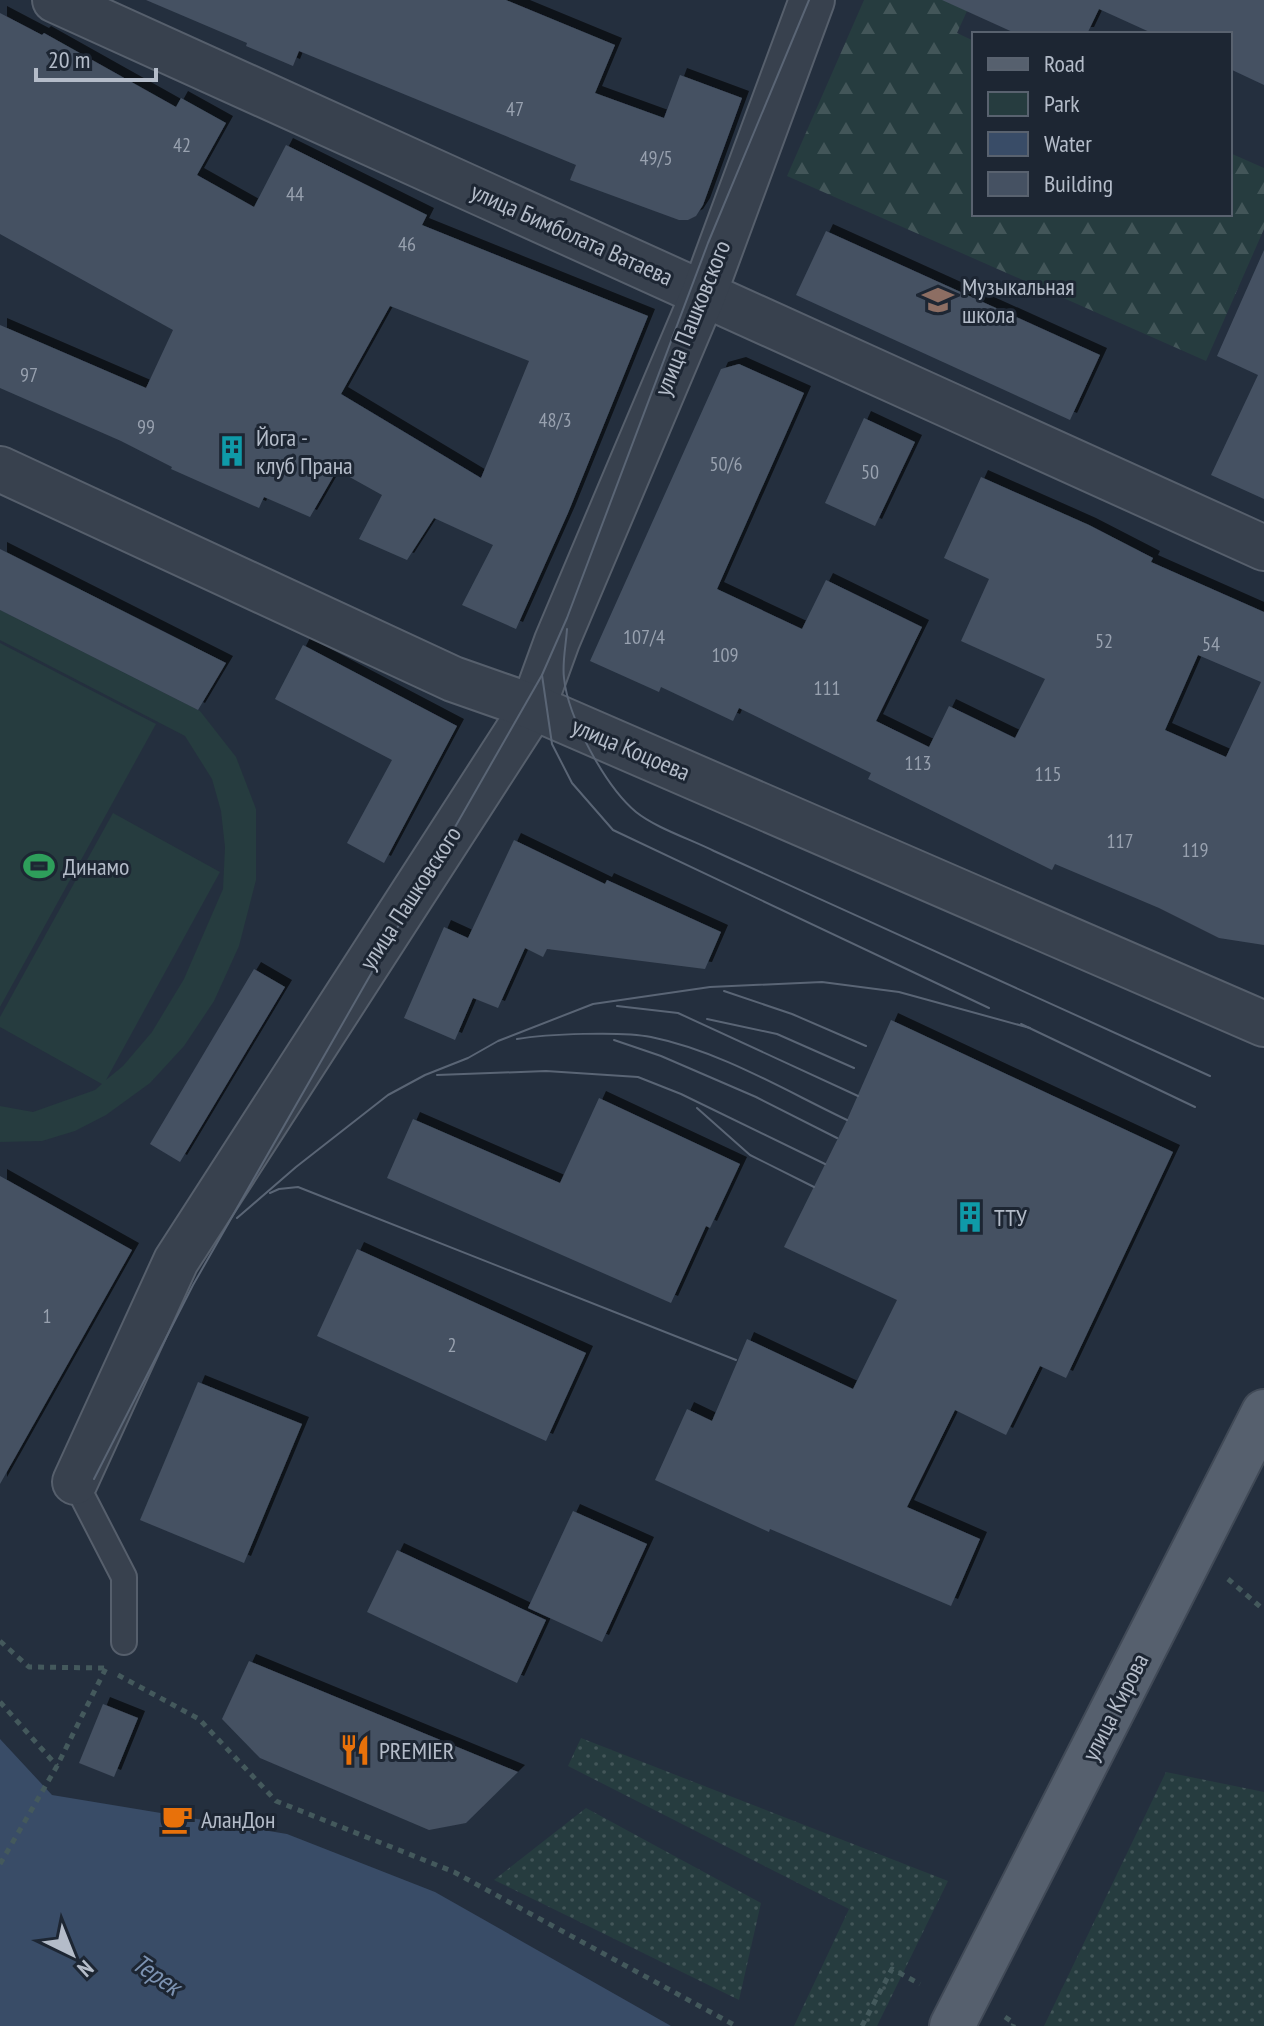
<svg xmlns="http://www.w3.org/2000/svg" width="1264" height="2026" viewBox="0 0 1264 2026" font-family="'PT Sans Narrow',sans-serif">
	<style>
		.grass { fill: url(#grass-dots) }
		.forest { fill: url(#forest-firs) }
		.park { fill: #263c3f }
		.water { fill: #394c67 }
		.building { fill: #455162; fill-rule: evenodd; filter: url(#shadow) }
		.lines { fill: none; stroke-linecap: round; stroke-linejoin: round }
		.service-casing { stroke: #565f6c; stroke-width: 28 }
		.minor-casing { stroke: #565f6c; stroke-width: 48 }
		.tertiary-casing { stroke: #565f6c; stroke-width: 48 }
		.primary-casing { stroke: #414a57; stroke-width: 48 }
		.path { stroke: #44595c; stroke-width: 5; stroke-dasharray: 6 6; stroke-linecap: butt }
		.service { stroke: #38414e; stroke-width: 24 }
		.minor { stroke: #38414e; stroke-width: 44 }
		.tertiary { stroke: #38414e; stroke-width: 44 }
		.primary { stroke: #56606e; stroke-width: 44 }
		.tram { stroke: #5a6575; stroke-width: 2 }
		.labels { text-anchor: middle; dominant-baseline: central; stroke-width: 6; stroke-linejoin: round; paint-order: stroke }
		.number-label { font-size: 20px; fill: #98a1af }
		.street-label { font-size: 24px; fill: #b4bcc9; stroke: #1d2633 }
		.poi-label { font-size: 24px; fill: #b4bcc9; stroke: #1d2633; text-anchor: start }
		.water-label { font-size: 26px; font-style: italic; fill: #7c92b1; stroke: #1d2633 }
	</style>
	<defs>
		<pattern id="grass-dots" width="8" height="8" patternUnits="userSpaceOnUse" patternTransform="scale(2)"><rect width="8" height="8" fill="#263c3f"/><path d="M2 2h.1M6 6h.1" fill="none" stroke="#435659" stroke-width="1.8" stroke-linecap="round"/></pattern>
		<pattern id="forest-firs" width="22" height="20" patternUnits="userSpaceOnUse" patternTransform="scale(2)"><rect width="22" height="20" fill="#263c3f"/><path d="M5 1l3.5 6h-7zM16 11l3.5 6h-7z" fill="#435659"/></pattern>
		<filter id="shadow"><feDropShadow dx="7" dy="-7" stdDeviation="0" flood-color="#0009"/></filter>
	</defs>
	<rect width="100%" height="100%" fill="#242f3e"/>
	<!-- grass -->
	<g class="grass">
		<polygon points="581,1738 948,1881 877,2026 794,2026 849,1909 568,1766"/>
		<polygon points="1166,1772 1264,1792 1264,2026 1044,2026"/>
		<polygon points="586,1808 761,1903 739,2000 494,1880"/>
	</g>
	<!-- forest -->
	<polygon class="forest" points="864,0 972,0 957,33 974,41 974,214 1230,214 1230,153 1264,168 1264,229 1206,361 787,176"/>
	<!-- park -->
	<g class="park">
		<polygon points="0,610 200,711 236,757 256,809 256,880 239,946 214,1001 184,1046 150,1083 106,1115 75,1131 42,1141 0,1142 0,1106 33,1112 95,1090 102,1084 0,1027 0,1017 113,813 220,872 106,1080 123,1066 152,1032 184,979 223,889 225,847 221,811 212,779 185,736 0,640"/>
		<polygon points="0,643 156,724 0,1007"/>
	</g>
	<!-- water -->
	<polygon class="water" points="0,1739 52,1795 287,1834 435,1892 671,2026 0,2026"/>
	<!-- building -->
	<g class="building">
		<polygon points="146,0 506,0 615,45 595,93 664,118 680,75 742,98 703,205 696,216 688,220 679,220 570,180 576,165 299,51 293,66 246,46 247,43"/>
		<polygon points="942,0 1264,0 1264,85 1230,69 1230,34 1154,34 1099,9 1087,34 1017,34"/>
		<path d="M 0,13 L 42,35 L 44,33 L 176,107 L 181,98 L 226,123 L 197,175 L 254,207 L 286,145 L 427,215 L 422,225 L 648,316 L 568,513 L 516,629 L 462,605 L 493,545 L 434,518 L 407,560 L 359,539 L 382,495 L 337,470 L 310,517 L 264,497 L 259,508 L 171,469 L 172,467 L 121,441 L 0,388 L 0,325 L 146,388 L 173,330 L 0,234 ZM 390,306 L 529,361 L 481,478 L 341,394 Z"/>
		<polygon points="826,231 1100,355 1070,420 796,295"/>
		<polygon points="1264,250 1264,499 1211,475 1258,375 1217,356"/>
		<path d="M 739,364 L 804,393 L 717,589 L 802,629 L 826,580 L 922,627 L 876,721 L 929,747 L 949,706 L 1015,738 L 1045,679 L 961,641 L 989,579 L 944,558 L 981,477 L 1089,525 L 1153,558 L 1151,562 L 1264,612 L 1264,945 L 1219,938 L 1159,908 L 1055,864 L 1052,870 L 868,779 L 871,773 L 739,708 L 733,721 L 661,687 L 659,692 L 590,661 L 721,369 ZM 1198,655 L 1261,682 L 1226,757 L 1165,730 Z"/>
		<polygon points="864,418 915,442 875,526 825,503"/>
		<polygon points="0,549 226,663 198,710 0,610"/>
		<polygon points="303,645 457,726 384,863 347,843 392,760 275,699"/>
		<polygon points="514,840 605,884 607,880 721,932 705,969 547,949 543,957 525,948 498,1008 473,998 455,1040 404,1018 444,927 468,938"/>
		<polygon points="254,969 285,987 180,1162 150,1144"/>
		<polygon points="891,1020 1173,1152 1066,1378 1040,1366 1006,1435 955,1410 907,1507 980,1539 951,1606 770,1529 769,1532 655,1480 687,1409 712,1421 747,1339 853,1389 897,1300 784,1247 847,1120"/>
		<polygon points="599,1098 740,1164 710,1228 706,1226 671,1303 387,1178 413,1119 560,1183"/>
		<polygon points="0,1176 132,1250 0,1484"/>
		<polygon points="357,1249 586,1353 546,1441 317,1336"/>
		<polygon points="198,1382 302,1424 244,1563 140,1520"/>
		<polygon points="573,1511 647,1544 602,1642 528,1608"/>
		<polygon points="397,1550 546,1620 517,1683 367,1612"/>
		<polygon points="249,1661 518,1772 466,1823 429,1830 260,1758 222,1719"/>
		<polygon points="103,1704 138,1718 114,1777 79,1763"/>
	</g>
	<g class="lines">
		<defs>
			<polyline id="service" points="75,1482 124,1577 124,1642"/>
			<g id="minor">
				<polyline points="55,0 1264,548"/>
				<polyline points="75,1482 176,1261 533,707 557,641 704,293 812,0"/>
			</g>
			<polyline id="tertiary" points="0,469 453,679 533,707 1264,1024"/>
			<polyline id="primary" points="952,2026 1264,1412"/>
		</defs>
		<!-- service casing -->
		<use href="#service" class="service-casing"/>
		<!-- minor casing -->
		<use href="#minor" class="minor-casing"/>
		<!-- tertiary casing -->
		<use href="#tertiary" class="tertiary-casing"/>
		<!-- primary casing -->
		<use href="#primary" class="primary-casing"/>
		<!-- path -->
		<g class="path">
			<polyline points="1228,1579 1264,1610"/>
			<polyline points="0,1641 29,1667 105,1668"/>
			<polyline points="118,1675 199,1719 276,1801 454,1872 736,2026"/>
			<polyline points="0,1702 57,1766"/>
			<polyline points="0,1864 57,1766 106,1668"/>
			<polyline points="1005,2017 1014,2023 1013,2026"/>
			<polyline points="862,2026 892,1969 920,1984"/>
		</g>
		<!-- service -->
		<use href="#service" class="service"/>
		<!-- minor -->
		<use href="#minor" class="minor"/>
		<!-- tertiary -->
		<use href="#tertiary" class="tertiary"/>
		<!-- primary -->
		<use href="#primary" class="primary"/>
		<!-- tram -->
		<g class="tram">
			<path d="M 567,629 C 566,645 562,663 564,678 C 568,718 606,787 636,812 C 656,828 690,839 714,851 L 1210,1076"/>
			<polyline points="542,675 552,744 572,783 613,830 989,1008"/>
			<polyline points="724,991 792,1014 866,1046"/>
			<polyline points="617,1006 678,1013 858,1096"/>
			<polyline points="707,1019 777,1034 854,1068"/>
			<polyline points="1021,1024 1195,1107"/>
			<path d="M 517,1039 C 546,1034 622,1031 651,1037 C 720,1051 784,1090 847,1120"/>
			<polyline points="614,1040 661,1056 756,1097 837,1138"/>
			<polyline points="437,1075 546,1071 638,1077 681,1094 825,1164"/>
			<polyline points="697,1108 750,1155 814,1187"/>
			<polyline points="270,1193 279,1189 298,1187 736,1360"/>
			<polyline points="237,1218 296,1167 388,1095 425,1075 468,1058 498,1041 593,1004 710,987 822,982 899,992 1030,1028"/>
			<polyline points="94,1479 193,1285 542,675 567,618 708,243 809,0"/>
		</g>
	</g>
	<!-- icons -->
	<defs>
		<symbol id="school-bare" viewBox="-9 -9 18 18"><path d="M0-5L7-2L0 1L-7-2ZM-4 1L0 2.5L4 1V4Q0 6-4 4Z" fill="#8d6e63" stroke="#1d2633" stroke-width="2.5" paint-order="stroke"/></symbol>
		<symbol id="building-bare" viewBox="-9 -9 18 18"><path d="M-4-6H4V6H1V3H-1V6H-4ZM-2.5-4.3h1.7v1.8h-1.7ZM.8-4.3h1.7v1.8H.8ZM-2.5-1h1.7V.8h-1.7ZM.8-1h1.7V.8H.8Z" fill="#0f9aa8" stroke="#1d2633" stroke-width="2.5" paint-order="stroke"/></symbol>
		<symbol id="stadium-bare" viewBox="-9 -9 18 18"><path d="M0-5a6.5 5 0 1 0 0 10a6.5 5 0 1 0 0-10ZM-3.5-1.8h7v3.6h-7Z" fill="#2e9e5b" stroke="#1d2633" stroke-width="2.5" paint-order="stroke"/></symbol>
		<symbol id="restaurant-bare" viewBox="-9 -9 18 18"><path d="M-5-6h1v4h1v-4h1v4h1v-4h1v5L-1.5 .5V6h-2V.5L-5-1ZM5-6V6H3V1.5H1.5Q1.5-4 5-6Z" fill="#e8710a" stroke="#1d2633" stroke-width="2.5" paint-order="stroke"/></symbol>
		<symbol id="cafe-bare" viewBox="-9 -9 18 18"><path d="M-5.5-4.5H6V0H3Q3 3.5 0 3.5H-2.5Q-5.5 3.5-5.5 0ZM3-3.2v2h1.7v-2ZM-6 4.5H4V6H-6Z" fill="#e8710a" stroke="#1d2633" stroke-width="2.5" paint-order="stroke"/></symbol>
	</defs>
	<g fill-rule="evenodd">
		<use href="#school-bare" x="916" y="278" width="44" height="44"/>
		<use href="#building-bare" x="210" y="429" width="44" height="44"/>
		<use href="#stadium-bare" x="17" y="844" width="44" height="44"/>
		<use href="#building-bare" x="948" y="1195" width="44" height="44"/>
		<use href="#restaurant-bare" x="333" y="1728" width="44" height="44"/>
		<use href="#cafe-bare" x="155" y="1797" width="44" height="44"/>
	</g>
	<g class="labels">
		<!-- number labels -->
		<g class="number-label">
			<text x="515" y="109">47</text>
			<text x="182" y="145">42</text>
			<text x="656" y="158">49/5</text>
			<text x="295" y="194">44</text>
			<text x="407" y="244">46</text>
			<text x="29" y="375">97</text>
			<text x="555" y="420">48/3</text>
			<text x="146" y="427">99</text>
			<text x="726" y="464">50/6</text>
			<text x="870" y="472">50</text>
			<text x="644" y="637">107/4</text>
			<text x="1104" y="641">52</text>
			<text x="1211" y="644">54</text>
			<text x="725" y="655">109</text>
			<text x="827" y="688">111</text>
			<text x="918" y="763">113</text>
			<text x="1048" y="774">115</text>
			<text x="1120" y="841">117</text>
			<text x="1195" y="850">119</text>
			<text x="47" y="1316">1</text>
			<text x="452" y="1345">2</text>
		</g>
		<!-- street labels -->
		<g class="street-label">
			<text transform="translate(572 234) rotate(24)">улица Бимболата Ватаева</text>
			<text transform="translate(692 318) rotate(-68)">улица Пашковского</text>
			<text transform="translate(631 749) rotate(23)">улица Коцоева</text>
			<text transform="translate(410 898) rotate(-57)">улица Пашковского</text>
			<text transform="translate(1115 1707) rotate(-63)">улица Кирова</text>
		</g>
		<!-- poi labels -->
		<g class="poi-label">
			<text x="962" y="286">Музыкальная<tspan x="962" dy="28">школа</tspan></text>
			<text x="256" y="437">Йога -<tspan x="256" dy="28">клуб Прана</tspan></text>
			<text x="63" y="866">Динамо</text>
			<text x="994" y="1217">ТТУ</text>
			<text x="379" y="1750">PREMIER</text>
			<text x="201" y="1819">АланДон</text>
		</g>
		<!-- water labels -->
		<g class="water-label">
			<text transform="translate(157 1974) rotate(34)">Терек</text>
		</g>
	</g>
	<!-- legend -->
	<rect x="972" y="32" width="260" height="184" fill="#1d2633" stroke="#59626f" stroke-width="2"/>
	<rect x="988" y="58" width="40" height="12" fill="#56606e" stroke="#59626f" stroke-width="2"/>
	<text x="1044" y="72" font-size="24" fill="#b4bcc9">Road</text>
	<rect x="988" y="92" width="40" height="24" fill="#263c3f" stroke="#59626f" stroke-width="2"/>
	<text x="1044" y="112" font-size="24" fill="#b4bcc9">Park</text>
	<rect x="988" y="132" width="40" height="24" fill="#394c67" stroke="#59626f" stroke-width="2"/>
	<text x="1044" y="152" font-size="24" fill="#b4bcc9">Water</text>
	<rect x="988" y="172" width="40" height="24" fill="#455162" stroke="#59626f" stroke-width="2"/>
	<text x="1044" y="192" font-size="24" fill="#b4bcc9">Building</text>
	<!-- north arrow -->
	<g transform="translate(72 1954) rotate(137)" stroke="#1d2633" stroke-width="6" paint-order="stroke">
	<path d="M0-6L14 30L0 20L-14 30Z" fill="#b4bcc9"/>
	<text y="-12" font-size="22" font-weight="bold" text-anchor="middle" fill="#b4bcc9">N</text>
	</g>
	<!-- scale -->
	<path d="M36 68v12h120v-12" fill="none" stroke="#b4bcc9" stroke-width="4"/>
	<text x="48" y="68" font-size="24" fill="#b4bcc9" stroke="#1d2633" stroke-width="6" paint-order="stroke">20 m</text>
</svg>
